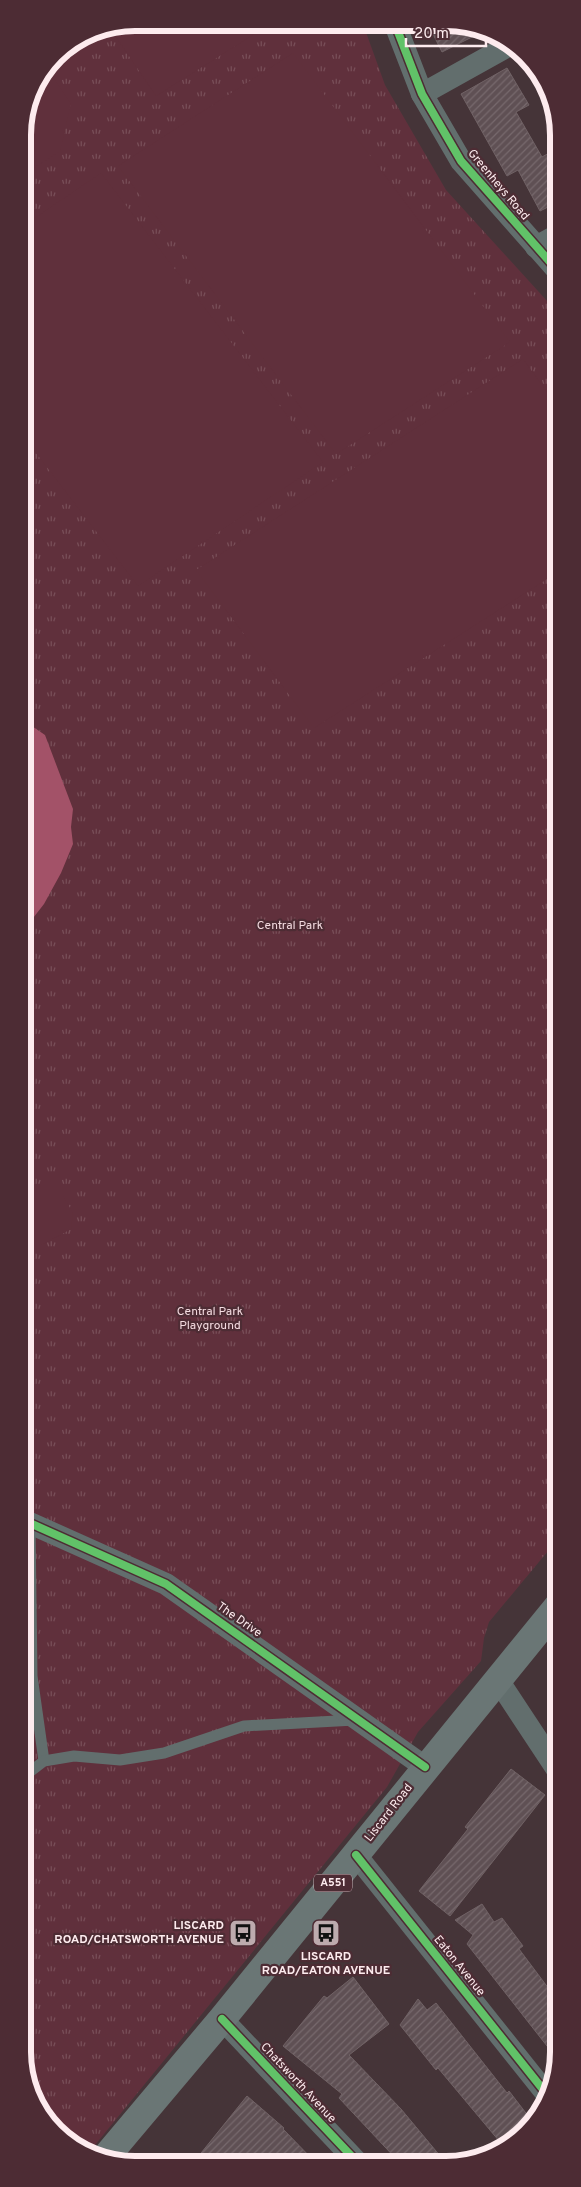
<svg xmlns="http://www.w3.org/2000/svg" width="581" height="2187" viewBox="0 0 581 2187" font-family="Overpass,sans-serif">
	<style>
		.park { fill: url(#park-tufts) }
		.pitch { fill: #60303c }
		.water { fill: #a35268 }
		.building { fill: url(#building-hatch); stroke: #706265 }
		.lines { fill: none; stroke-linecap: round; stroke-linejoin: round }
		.lane { stroke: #626e6d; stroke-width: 11 }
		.street { stroke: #626e6d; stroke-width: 22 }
		.primary { stroke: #6a7675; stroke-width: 28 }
		.cycleway-casing { stroke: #4d2c34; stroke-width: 11 }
		.cycleway { stroke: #61c268; stroke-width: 8 }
		.labels { text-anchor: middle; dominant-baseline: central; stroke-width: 4.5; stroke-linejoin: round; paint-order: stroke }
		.shield { fill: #4d2c34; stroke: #c8b2b6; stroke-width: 1 }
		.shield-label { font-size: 11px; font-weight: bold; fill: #fdebee }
		.street-label { font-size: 12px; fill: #fdebee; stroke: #4d2c34 }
		.park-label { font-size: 12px; fill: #f5dce1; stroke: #4d2c34 }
		.poi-label { font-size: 12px; font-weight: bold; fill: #fdebee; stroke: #4d2c34; text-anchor: end }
		.rim { fill: none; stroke: #fdebee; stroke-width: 6 }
	</style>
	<defs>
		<pattern id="park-tufts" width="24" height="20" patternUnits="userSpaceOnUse" patternTransform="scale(1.25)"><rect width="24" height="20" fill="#60303c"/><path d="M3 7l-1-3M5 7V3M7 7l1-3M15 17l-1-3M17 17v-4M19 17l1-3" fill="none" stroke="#784e58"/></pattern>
		<pattern id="building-hatch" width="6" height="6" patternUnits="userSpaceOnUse" patternTransform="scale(1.25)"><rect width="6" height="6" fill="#5f5054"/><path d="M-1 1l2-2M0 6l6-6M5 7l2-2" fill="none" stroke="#77696d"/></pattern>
	</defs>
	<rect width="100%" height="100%" fill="#453438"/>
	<!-- park -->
	<polygon class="park" points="135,23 363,24 385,85 446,190 558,313 558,1539 489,1622 484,1638 481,1661 418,1732 387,1787 91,2150 51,2126 24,2067 23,128 31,92 56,55 92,31"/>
	<!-- pitch -->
	<g class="pitch">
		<polygon points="135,23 272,23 156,96 110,28"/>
		<polygon points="293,53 510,342 336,454 118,166"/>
		<polygon points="47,68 71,104 60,151 23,175 23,128 31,92"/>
		<polygon points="101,173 323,462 138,586 23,436 23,226"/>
		<polygon points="523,359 558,407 558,572 314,728 196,570"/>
		<polygon points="45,1184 63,1196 73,1213 71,1229 42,1245 23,1221 23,1204"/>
	</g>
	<!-- water -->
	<polygon class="water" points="23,720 45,735 73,809 71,827 73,844 61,873 44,904 23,931"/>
	<!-- building -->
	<g class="building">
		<polygon points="428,24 468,25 482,32 442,52"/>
		<polygon points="507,68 529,105 516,112 542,157 558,148 558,202 540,211 518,170 507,176 461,94"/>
		<polygon points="511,1769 545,1795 450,1916 419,1891 468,1829 465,1827"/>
		<polygon points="482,1904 494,1922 502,1918 523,1946 519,1949 558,2001 558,2060 467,1944 473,1935 455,1920"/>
		<polygon points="353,1977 389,2024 349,2055 401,2109 446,2163 400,2163 339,2098 342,2094 283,2046 324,1996 327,1998"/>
		<polygon points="418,1999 427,2010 436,2003 507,2093 509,2091 532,2121 530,2126 505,2148 438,2068 436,2070 400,2025"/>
		<polygon points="247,2096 284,2128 283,2129 316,2163 193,2163"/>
	</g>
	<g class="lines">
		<!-- lane -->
		<g class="lane">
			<polyline points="30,1523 32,1676 44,1761"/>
			<polyline points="23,1777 44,1761 74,1756 120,1760 164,1753 244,1726 355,1720"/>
		</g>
		<!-- street -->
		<g class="street">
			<polyline points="395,24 422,94 461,161 558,271"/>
			<polyline points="422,94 508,46"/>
			<polyline points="536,247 558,235"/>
			<polyline points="23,1520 166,1584 425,1767"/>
			<polyline points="498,1680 558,1771"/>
			<polyline points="356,1855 545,2092"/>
			<polyline points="222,2019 358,2163"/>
		</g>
		<!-- primary -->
		<polyline class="primary" points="105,2158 222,2019 558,1606"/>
		<defs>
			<g id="cycleway">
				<polyline points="395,24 422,94 461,161 558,271"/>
				<polyline points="23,1520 166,1584 425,1767"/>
				<polyline points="356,1855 545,2092"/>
				<polyline points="222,2019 358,2163"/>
			</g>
		</defs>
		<!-- cycleway casing -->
		<use href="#cycleway" class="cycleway-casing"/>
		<!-- cycleway -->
		<use href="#cycleway" class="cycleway"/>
	</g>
	<!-- icons -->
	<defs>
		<symbol id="bus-square" viewBox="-11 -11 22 22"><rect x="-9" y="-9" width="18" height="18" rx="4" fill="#bdabae" stroke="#4d2c34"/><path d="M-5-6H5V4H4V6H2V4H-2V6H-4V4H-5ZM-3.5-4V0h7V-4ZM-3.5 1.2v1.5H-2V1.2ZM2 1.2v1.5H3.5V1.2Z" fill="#111"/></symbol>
	</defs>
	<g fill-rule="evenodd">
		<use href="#bus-square" x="227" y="1917" width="32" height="32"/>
		<use href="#bus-square" x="310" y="1917" width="32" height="32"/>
	</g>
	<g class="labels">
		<!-- shield labels -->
		<rect class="shield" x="314" y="1874.5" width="38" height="17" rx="4"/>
		<g class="shield-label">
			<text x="333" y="1883">A551</text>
		</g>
		<!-- street labels -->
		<g class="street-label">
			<text transform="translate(498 185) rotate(50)">Greenheys Road</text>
			<text transform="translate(239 1620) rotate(35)">The Drive</text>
			<text transform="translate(389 1813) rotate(-52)">Liscard Road</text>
			<text transform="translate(459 1966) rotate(51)">Eaton Avenue</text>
			<text transform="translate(298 2083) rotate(47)">Chatsworth Avenue</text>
		</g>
		<!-- park labels -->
		<g class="park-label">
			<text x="290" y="926">Central Park</text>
			<text x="210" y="1312">Central Park<tspan x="210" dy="14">Playground</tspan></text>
		</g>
		<!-- poi labels -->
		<g class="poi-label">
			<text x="224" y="1926">LISCARD<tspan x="224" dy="14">ROAD/CHATSWORTH AVENUE</tspan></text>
			<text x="326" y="1957" text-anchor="middle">LISCARD<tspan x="326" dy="14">ROAD/EATON AVENUE</tspan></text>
		</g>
	</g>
	<!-- crop -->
	<path d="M0 0H581V2187H0ZM135 31H446A104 104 0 0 1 550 135V2052A104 104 0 0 1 446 2156H135A104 104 0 0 1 31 2052V135A104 104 0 0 1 135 31Z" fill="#4d2c34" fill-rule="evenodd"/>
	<path class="rim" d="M135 31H446A104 104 0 0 1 550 135V2052A104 104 0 0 1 446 2156H135A104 104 0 0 1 31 2052V135A104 104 0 0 1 135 31Z"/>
	<!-- scale -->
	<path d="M406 38v8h80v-8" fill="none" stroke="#fdebee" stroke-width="2.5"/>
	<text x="414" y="38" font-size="15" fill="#fdebee" stroke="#4d2c34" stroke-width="4" paint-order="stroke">20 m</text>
</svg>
